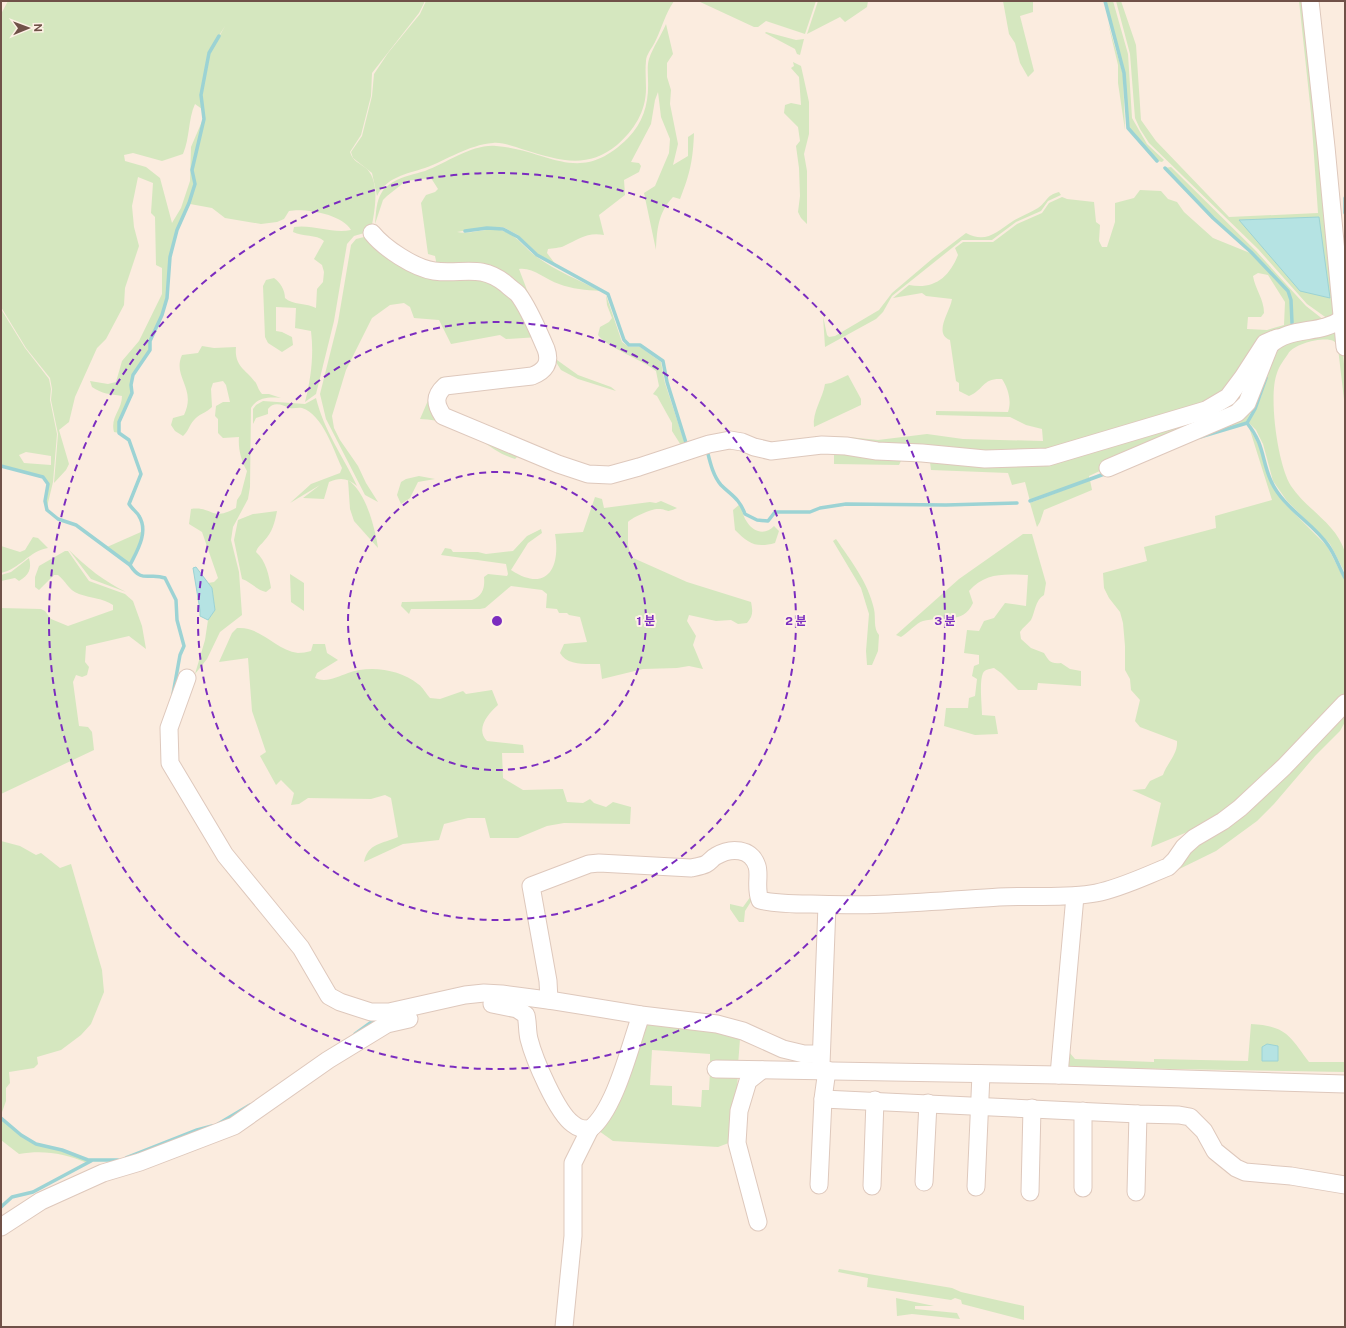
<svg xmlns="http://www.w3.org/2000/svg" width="1346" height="1328" viewBox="0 0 1346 1328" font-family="'Public Sans','Noto Sans KR',sans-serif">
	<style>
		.green { fill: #d5e7bf; fill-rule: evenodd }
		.water { fill: #b5e3e3; stroke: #9cd3d4 }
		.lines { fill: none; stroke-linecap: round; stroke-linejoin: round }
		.stream { stroke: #9cd3d4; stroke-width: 3.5 }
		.minor-casing { stroke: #dec8bc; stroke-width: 19 }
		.minor { stroke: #fff; stroke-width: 17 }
		.ring { fill: none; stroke: #7b2cbf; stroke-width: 2; stroke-dasharray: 7 5 }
		.centre { fill: #7b2cbf; stroke: #fef1e5; stroke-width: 2 }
		.ring-label { font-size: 12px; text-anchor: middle; font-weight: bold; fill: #7b2cbf; stroke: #fef1e5; stroke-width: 4; stroke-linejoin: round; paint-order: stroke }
	</style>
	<rect width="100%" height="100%" fill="#fbecdf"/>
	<!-- green -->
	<g class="green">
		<path d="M 8,1 L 425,1 L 419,13 L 372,73 L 371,96 L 361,135 L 350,152 C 353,162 360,163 367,169 C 381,184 374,213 371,231 L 354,236 L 347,244 L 334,321 L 316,394 L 305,402 C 311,379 314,355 311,331 L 295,328 L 296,308 L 276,307 L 276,331 L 282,332 L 292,337 L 293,345 L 282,352 L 268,343 L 265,337 L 263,286 L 266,280 L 274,278 C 280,282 285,290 285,298 C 292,305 307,303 316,308 L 317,289 L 323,282 L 324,272 L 322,265 L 314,259 L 324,241 C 316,234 303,237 293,232 L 294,227 C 313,224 332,234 351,230 C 342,214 305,208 289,211 L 284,219 L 277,222 L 261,224 L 225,218 L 212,208 L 190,204 L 195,184 L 193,170 L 196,151 L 205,119 L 202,95 L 210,53 L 225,26 L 208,53 L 200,95 L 202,109 L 195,104 C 188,119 190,138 183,154 L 162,161 L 133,153 L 124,155 L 125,161 L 146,167 L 160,178 L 172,223 L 181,208 L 190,181 L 191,147 L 203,119 L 192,170 L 194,184 L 188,203 L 176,230 L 170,256 L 166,298 L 162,315 L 150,340 L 149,350 L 133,375 L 130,385 L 131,393 L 119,422 L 119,433 L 114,432 C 110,417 122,410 122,396 C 110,394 102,394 92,387 L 90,381 L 108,384 L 116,382 L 122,361 L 139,341 L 162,294 L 162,268 L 156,265 L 155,217 L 151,213 L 153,183 L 138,177 L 132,206 L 134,227 L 139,246 L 125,288 L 124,305 L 106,339 L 97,348 L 75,397 L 69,422 L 59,430 L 69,464 L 66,470 L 54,483 L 58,434 L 51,400 L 52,389 L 50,378 L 26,348 L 1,307 L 1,14 Z"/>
		<path d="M 426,1 L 674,1 C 665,14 662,28 655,42 C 652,48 646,55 646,61 C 645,70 646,79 646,88 C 646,112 634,130 617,145 C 587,170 558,160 525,150 C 515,147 503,142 493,143 C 468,145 447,160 425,168 C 406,174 387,177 377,196 L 372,173 L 353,158 L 351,152 L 362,136 L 372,96 L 374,74 L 388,53 L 420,14 Z"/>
		<polygon points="698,1 816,1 805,34 766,21 758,27 754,27"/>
		<polygon points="818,1 868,1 867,7 845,22 840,17 807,34"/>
		<polygon points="1003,1 1033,1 1033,12 1020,16 1034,71 1028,77 1020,63 1015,43 1009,34"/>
		<polygon points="1106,1 1113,1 1128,54 1132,118 1147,144 1164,160 1162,162 1158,161 1128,128 1125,73"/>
		<polygon points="1116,1 1121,1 1136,45 1141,120 1156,141 1229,217 1318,213 1311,113 1299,1 1306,1 1334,317 1328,319 1307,304 1258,249 1149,143 1140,129 1135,118 1130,54"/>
		<polygon points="1108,23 1123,74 1125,130 1118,83 1118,65"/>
		<path d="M 666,24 L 673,54 L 667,63 L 667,77 L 671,90 L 670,104 L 678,144 L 673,165 L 688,156 L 688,137 L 694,133 C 693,160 690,174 680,199 L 673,197 C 658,213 657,229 656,250 L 644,193 L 655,186 L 669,153 L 670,139 L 661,117 L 658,92 L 655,100 L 651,124 L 631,162 L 639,163 L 641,166 L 639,172 L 624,180 L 625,195 L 599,215 L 604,235 C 587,232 579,239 564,246 C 560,248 553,248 548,249 L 547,253 L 556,265 L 538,254 L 518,235 L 503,227 L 487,227 L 457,232 C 472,235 489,226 503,231 C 518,236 525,249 537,257 C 556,271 579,280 600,291 C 586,290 572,289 559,284 C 546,280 533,267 519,269 L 527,290 L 542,320 L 557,360 L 578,375 L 611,387 L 616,391 L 578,379 L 561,370 L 504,280 L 435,269 L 436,261 L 435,256 L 428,254 L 421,203 L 426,195 L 435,192 L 438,189 L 431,178 L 406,181 L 387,196 L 383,200 L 375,224 C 376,213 376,201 382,192 C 384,188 390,184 393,182 C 403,176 415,174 425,171 C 447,163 472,144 496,146 C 550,150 579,187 628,138 C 644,122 649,102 648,80 C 648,74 647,65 649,59 C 653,47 661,36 666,24 Z"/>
		<polygon points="766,32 796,40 804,39 800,55 797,54 795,49 765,33"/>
		<polygon points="793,62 801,66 809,102 809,134 804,154 807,171 807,224 801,218 798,212 800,196 799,168 796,146 800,141 798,127 784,113 785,105 791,103 801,105 799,77 791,68 794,66"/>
		<path d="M 1171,167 L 1256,251 L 1306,306 L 1329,324 L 1300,327 L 1226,395 L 1048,455 L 816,443 L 815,436 L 848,437 L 878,440 L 927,434 L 963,439 L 1043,441 L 1042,429 L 1026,425 L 1010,417 L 936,415 L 936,411 L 1008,412 C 1012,401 1008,388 1002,379 C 982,378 985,389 969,396 L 959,391 L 959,383 L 956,381 L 950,340 C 933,333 950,312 952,299 L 926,296 L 922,293 L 893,298 L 909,285 C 933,290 949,278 958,255 L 955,248 L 963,242 L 993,242 L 1017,224 L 1042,213 L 1049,203 L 1062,197 L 1067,199 L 1094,202 L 1096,222 L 1100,225 L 1099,241 L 1102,247 L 1107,247 L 1115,222 L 1115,203 L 1134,198 L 1140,190 L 1161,191 L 1168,199 L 1177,202 L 1184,212 L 1213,238 L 1250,253 L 1278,281 L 1287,292 L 1290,300 L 1291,322 L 1292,323 L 1292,300 L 1289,291 L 1252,251 L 1213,218 L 1165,168 ZM 1258,273 L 1268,275 L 1285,302 L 1284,325 L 1267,330 L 1247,329 L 1248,317 L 1261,317 L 1264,313 C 1264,299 1255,289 1253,276 Z"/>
		<path d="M 1059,192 L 1061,195 L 1048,201 L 1041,211 L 1016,222 L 992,240 L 962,240 L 892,296 L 883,312 L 876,319 L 825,347 L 823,316 L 827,335 L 829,337 L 835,336 L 879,310 L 892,293 L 932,259 L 966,233 C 986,244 996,232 1013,221 C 1021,216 1030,213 1038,208 C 1048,201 1045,196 1059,192 Z"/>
		<polygon points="364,237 369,237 409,264 502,283 539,337 506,339 500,335 451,344 439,320 414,318 410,307 404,303 390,305 372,318 346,370 332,416 334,428 340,440 358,466 366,483 378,502 365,495 326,419 320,394 338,322 351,245 356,239"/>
		<path d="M 606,295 L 622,342 L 629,347 L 640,347 L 661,362 L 665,383 L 686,447 L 723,432 L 727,439 L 684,450 L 672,431 L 672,423 L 657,396 L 653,394 L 659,386 L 656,371 C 643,360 606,347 598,335 L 600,327 L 609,322 L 612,318 L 607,305 Z"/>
		<path d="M 1,309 L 25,348 L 49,379 L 51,389 L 50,400 L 57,434 L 53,482 L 47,507 L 46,501 L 49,484 L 44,476 L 1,465 ZM 26,452 L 51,456 L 51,465 L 24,463 L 19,455 Z"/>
		<path d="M 1333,328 L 1336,329 C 1346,343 1345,390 1345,408 L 1338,348 C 1336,344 1335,340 1330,340 C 1319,338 1294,344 1288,354 C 1284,360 1279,366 1277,373 C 1268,396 1278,466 1291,486 C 1307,510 1336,523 1345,552 C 1346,558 1345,567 1345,573 L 1330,544 L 1287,501 L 1273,481 L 1263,444 L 1256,430 L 1248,422 L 1261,397 L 1271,355 L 1286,343 L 1286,340 L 1269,354 L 1259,396 L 1246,422 L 1185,441 L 1092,477 L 1238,414 L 1248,404 L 1271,345 C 1287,331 1312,331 1333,328 Z"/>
		<path d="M 202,346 L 214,348 L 236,347 C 234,367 247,370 256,383 C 258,387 259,391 262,394 L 269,394 L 281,398 C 269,397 258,397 251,408 L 250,487 L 248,499 L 233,527 L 231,540 L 239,572 L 242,615 L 220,632 L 207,659 L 195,674 L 205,640 L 208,620 L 215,610 L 212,588 L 208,583 L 214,582 L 218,578 L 202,532 L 189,524 L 191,509 C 213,506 210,522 236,508 L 237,500 L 241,494 L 247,471 C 241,461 238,448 239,437 L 223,438 L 218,433 L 218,419 L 215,416 L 216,406 L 223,402 L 230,402 L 226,385 L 223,381 L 213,383 L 211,389 L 212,407 C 206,413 199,414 194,420 C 189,425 189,431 183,436 L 175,431 L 171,425 L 173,418 L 184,415 C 197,388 172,377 182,355 L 198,353 Z"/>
		<path d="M 848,375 L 861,399 L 861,405 L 814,427 C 812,412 823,398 825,384 L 831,383 Z"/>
		<path d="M 441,377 L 448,378 L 453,383 L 435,407 L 522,452 L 515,459 C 501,455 491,447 479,439 C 462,428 440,419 420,419 L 436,382 Z"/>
		<polygon points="1245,378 1246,403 1089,476 1089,478 1030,501 1025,482 1012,485 1008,473 931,470 930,462 901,461 899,465 834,464 834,447 1019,461 1207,412"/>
		<path d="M 316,398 C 324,431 343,456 357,486 C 348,478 340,477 329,482 L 324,499 L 303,498 L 320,485 L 290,503 L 311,484 L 340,473 L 342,468 C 333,449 323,415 302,408 C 298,407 294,409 290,408 C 282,405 274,401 268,409 L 268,414 L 256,418 L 253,424 L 253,409 L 256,405 L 263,401 L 305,404 Z"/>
		<path d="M 1249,427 L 1259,446 L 1270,482 L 1284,503 L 1327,546 L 1345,581 L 1345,698 L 1258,788 L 1202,826 L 1151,847 L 1161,803 L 1132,790 L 1145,789 L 1150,781 L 1163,775 C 1167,763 1178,754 1177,741 L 1140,727 L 1135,721 L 1140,700 L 1131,690 L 1130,679 L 1125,670 L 1125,646 L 1123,623 L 1120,612 L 1109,598 L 1104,588 L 1103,573 L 1147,561 L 1144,547 L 1216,528 L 1215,516 L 1272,500 Z"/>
		<polygon points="419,476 435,479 418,482 410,498 401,504 397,495 401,482 406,479"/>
		<path d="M 348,480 C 366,492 375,528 378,548 L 354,521 L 350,509 Z"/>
		<polygon points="1090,480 1092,490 1044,510 1040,522 1037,527 1030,503"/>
		<path d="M 595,497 L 602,499 L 604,508 L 650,502 L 656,503 L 661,501 L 677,508 C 664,514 669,509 658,509 C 651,509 633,517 628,522 L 628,545 L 631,557 L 687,582 L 751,602 C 753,612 753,616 747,623 L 738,624 L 731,620 L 716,621 L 689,615 L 687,621 L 696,636 L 693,645 L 703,669 L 689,666 L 677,668 L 643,669 L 602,679 L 600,664 C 588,664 567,666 560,653 L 564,644 L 587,642 L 580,617 L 569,615 L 567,613 L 559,613 L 557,609 L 546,608 L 547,594 L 542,590 L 511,586 L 485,608 L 480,609 L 411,609 L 409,614 L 401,606 L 402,602 L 406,602 L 472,600 C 483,596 485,587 484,577 L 488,574 L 507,576 L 508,574 L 506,564 L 441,555 L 445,548 L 451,549 L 453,552 L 478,552 L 486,554 L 513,551 L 527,536 L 541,529 L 542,533 L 528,543 L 511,570 C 546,593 561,569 555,534 L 583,532 Z"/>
		<path d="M 740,504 C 742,509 743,517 747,522 C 754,533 766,535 774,526 L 779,531 L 775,543 C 756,548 749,544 735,530 L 733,510 Z"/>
		<path d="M 277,511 C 275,522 272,533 264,541 C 260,546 258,546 256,552 C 266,561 269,575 271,588 L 266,592 C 257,590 251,582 242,579 L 234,540 L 238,520 L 253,514 Z"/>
		<polygon points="141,532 141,542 130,564 107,547"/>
		<path d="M 1023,534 L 1032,534 L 1046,583 L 1044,595 C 1035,600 1035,613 1031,620 C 1028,624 1023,627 1020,632 L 1021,639 L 1031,648 L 1044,653 C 1049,661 1050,664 1061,663 L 1070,669 L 1081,671 L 1081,686 L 1038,683 L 1037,690 L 1018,690 L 1001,673 L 994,668 C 990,669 985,669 983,673 C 979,682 982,705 982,715 L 995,716 L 998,734 L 975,735 L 944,726 L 946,708 L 968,708 L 969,698 L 975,696 L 977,679 L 972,676 L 974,666 L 979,664 L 979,655 L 964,653 L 967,630 L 979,631 L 984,621 L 994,618 L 1005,603 L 1026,606 L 1028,575 C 1004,574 986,572 969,591 L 973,603 C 963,625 942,616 923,621 C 916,623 908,633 901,637 L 896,635 L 959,579 Z"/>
		<path d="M 33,537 L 38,538 L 48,548 C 29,551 20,569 1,573 L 1,546 L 20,552 L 25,550 Z"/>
		<path d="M 836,539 C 851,561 868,582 874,609 C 876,618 873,628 879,635 L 878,651 L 872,665 L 867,665 L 866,651 L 869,614 L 861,588 L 833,541 Z"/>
		<path d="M 69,550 C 86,567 105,582 126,592 L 91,579 Z"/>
		<path d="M 65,551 L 68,551 L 89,581 L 125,594 L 133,601 L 142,626 L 146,649 L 129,636 L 86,646 L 85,662 L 89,667 L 87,675 L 82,677 L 76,675 L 73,682 L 79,726 L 88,727 L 92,732 L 94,750 L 1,794 L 1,608 L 41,609 L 45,611 L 51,619 L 68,626 L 113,610 L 113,605 C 103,598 90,598 79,594 C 68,590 66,581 58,575 L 54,575 L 39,590 L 35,587 L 35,577 L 39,566 Z"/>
		<path d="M 29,558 C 32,569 29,575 19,581 L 15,578 L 1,581 L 1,575 L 11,572 Z"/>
		<polygon points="290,574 304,583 304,611 291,602"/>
		<path d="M 237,628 C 261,626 275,650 298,653 C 302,653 307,652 311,651 L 313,644 L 325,644 L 327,653 L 338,660 L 317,673 L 315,678 C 326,683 337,677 348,673 C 369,665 400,669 418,684 C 423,687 426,694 430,698 L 440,699 L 463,691 L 466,694 L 492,690 L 498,705 C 488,714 475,729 487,741 L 523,745 L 524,753 L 502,753 L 503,778 L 523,790 L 563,789 L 567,802 L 583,803 L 590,799 L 594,803 L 606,807 L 613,802 L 631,807 L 630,824 L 564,823 L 547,826 L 518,838 L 490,838 L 485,818 L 468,818 L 444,824 L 439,840 L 403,844 L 364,862 C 368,843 382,844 398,837 L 391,798 L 385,795 L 371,799 L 308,798 L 299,804 L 291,805 L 294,793 L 281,780 L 276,785 L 260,756 L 266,752 L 252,711 L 248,658 L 219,662 L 232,633 Z"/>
		<polygon points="1345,707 1345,722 1340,731 1315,756 1274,804 1257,821 1231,840 1216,851 1165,876 1147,882 1118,896 1096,902 1077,904 1169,870"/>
		<polygon points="1,841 20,846 36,855 41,853 60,868 71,864 102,970 104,992 91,1024 81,1035 61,1050 37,1057 38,1064 34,1068 9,1072 10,1083 6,1088 6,1101 1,1115"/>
		<polygon points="751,896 752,900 745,911 744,922 739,922 730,909 730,904 743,907"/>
		<polygon points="642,1024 730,1034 740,1039 738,1065 710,1064 710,1054 652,1050 650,1085 672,1086 672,1105 701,1107 702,1090 709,1090 710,1072 738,1073 734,1141 718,1147 613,1141 599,1131"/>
		<path d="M 1251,1024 C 1286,1026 1289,1035 1309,1062 L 1345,1062 L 1345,1072 L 1062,1067 L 1064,1046 L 1075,1059 L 1154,1062 L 1154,1059 L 1248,1061 Z"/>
		<path d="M 1,1118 L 21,1136 L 36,1144 L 62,1150 L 88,1161 L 87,1163 C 64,1153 43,1150 19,1154 L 1,1140 Z"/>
		<polygon points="839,1269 952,1288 961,1292 1024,1306 1024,1320 962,1304 961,1300 955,1298 951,1300 867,1287 868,1278 838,1272"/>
		<polygon points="896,1298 934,1306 915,1306 915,1309 957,1313 960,1319 912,1314 897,1316"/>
	</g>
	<!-- water -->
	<g class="water">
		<polygon points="1319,217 1330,298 1300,291 1239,220"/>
		<polygon points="196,567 212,588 215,610 208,620 200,616 200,610 193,568"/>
		<polygon points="1267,1044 1278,1046 1278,1061 1262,1061 1262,1047"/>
	</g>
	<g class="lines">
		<!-- stream -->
		<g class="stream">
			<polyline points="1105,1 1124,73 1128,128 1157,161"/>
			<polyline points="1165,168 1213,218 1251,252 1288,291 1291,300 1292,323"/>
			<polyline points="1345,198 1345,213"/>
			<polyline points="465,231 487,228 503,229 518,237 537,255 608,294 624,340 629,345 640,345 663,361 667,382 687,446 688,445"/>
			<path d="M 1247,423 C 1265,445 1261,459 1271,481 C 1283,508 1312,522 1328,545 C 1335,555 1339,567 1345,578"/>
			<polyline points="1200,437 1247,423 1255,409 1266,378"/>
			<path d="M 707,450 C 710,462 713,476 721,485 C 732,496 739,498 745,514 L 757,520 L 768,521 L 775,512 L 810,512 L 820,508 L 846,504 L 946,505 L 1017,503"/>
			<path d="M 1,466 L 43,477 L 48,484 L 45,501 L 47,510 L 58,519 L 76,525 L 130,565 C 142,584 149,572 165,578 L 176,600 L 177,620 L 184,646 L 180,655 L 173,694"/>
			<polyline points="1030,501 1107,473"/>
			<path d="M 130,565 C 137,551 149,532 139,516 C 137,512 132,509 129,504 L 141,474 L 129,440 L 119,433 L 119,422 L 132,393 L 131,385 L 133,375 L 150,350 L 150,341 L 162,315 L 167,298 L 170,257 L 177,230 L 189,203 L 195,184 L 192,170 L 204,119 L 201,95 L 209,53 L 219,36"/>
			<polyline points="355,1034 377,1018"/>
			<polyline points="1,1118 21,1135 36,1144 62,1150 88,1160 118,1160"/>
			<polyline points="218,1124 250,1105"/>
			<polyline points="126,1158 197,1130 212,1126"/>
			<polyline points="1,1207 12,1197 33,1192 91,1161"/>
		</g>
		<defs>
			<g id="minor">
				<polyline points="1310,1 1326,147 1345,347"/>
				<path d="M 372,233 C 384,248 414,268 434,271 C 462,275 480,263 506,284 C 510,288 515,291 518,294 C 530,310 538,331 546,349 C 551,363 545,371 532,376 L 445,386 C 434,396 435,404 443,416 L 558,464 L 588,474 L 610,475 L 639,467 L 709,444 L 730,440 L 742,442 L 754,447 L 771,451 L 822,445 L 846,446 L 877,451 L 922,453 L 985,459 L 1048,457 L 1206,410 L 1228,397 L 1243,377 L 1265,343 L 1277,338"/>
				<path d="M 1108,468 L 1237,413 L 1247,403 L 1270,345 C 1290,326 1320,335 1342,319"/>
				<polyline points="187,678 169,728 170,763 225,855 301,948 329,996 340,1002 371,1012 389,1012 465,995 484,993 502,994 555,1001 641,1015 717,1024 743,1031 783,1049 804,1054 820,1054"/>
				<path d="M 549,1000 L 548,981 L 531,886 L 589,864 L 599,863 L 691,868 C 696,867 702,866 706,864 C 710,862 712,858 716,856 C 731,847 751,848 757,866 C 760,875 755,888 760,900 C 776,904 794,904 811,904 C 874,907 937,901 999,897 C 1032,895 1065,899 1096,893 C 1121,888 1145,876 1168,867 L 1175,860 L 1184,847 L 1194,838 L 1223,821 L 1240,808 L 1284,767 L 1345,703"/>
				<path d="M 492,1004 L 517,1009 L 526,1015 C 528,1023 527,1031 529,1039 C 534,1059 557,1113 573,1124 C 579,1129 583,1129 590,1129 C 615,1110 630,1046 641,1015"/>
				<polyline points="821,1065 827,905"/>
				<polyline points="716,1069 1059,1075 1345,1084"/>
				<polyline points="1059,1075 1075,896"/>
				<polyline points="823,1099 1138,1114 1179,1115 1190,1117 1204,1131 1215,1151 1236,1168 1245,1172 1291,1176 1345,1185"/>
				<polyline points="1083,1111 1083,1188"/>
				<polyline points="924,1182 928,1103"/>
				<polyline points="819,1185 823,1099 827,1070"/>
				<polyline points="872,1186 875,1100"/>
				<polyline points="976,1187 981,1074"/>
				<polyline points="1030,1192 1032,1108"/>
				<polyline points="1136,1192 1138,1114"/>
				<polyline points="758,1222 737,1143 739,1111 748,1081 762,1070"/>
				<polyline points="1,1227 41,1201 103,1173 140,1162 234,1126 328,1060 387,1024 409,1019"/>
				<polyline points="564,1327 573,1236 573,1163 590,1129"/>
			</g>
		</defs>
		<!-- minor casing -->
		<use href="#minor" class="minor-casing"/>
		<!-- minor -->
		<use href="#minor" class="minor"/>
	</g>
	<!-- distance rings -->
	<g class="ring">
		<circle cx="497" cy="621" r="149"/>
		<circle cx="497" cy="621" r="299"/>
		<circle cx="497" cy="621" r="448"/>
	</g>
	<circle cx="497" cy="621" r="6" class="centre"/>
	<g class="ring-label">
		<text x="646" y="625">1 분</text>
		<text x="796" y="625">2 분</text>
		<text x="945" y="625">3 분</text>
	</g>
	<!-- border -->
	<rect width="1346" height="1328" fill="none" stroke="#705148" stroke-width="4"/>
	<!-- north arrow -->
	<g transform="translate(28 28) rotate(89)" stroke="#fef1e5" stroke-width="3" paint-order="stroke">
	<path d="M0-3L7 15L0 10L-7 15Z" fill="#705148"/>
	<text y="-6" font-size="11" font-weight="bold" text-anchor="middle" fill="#705148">N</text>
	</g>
</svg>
